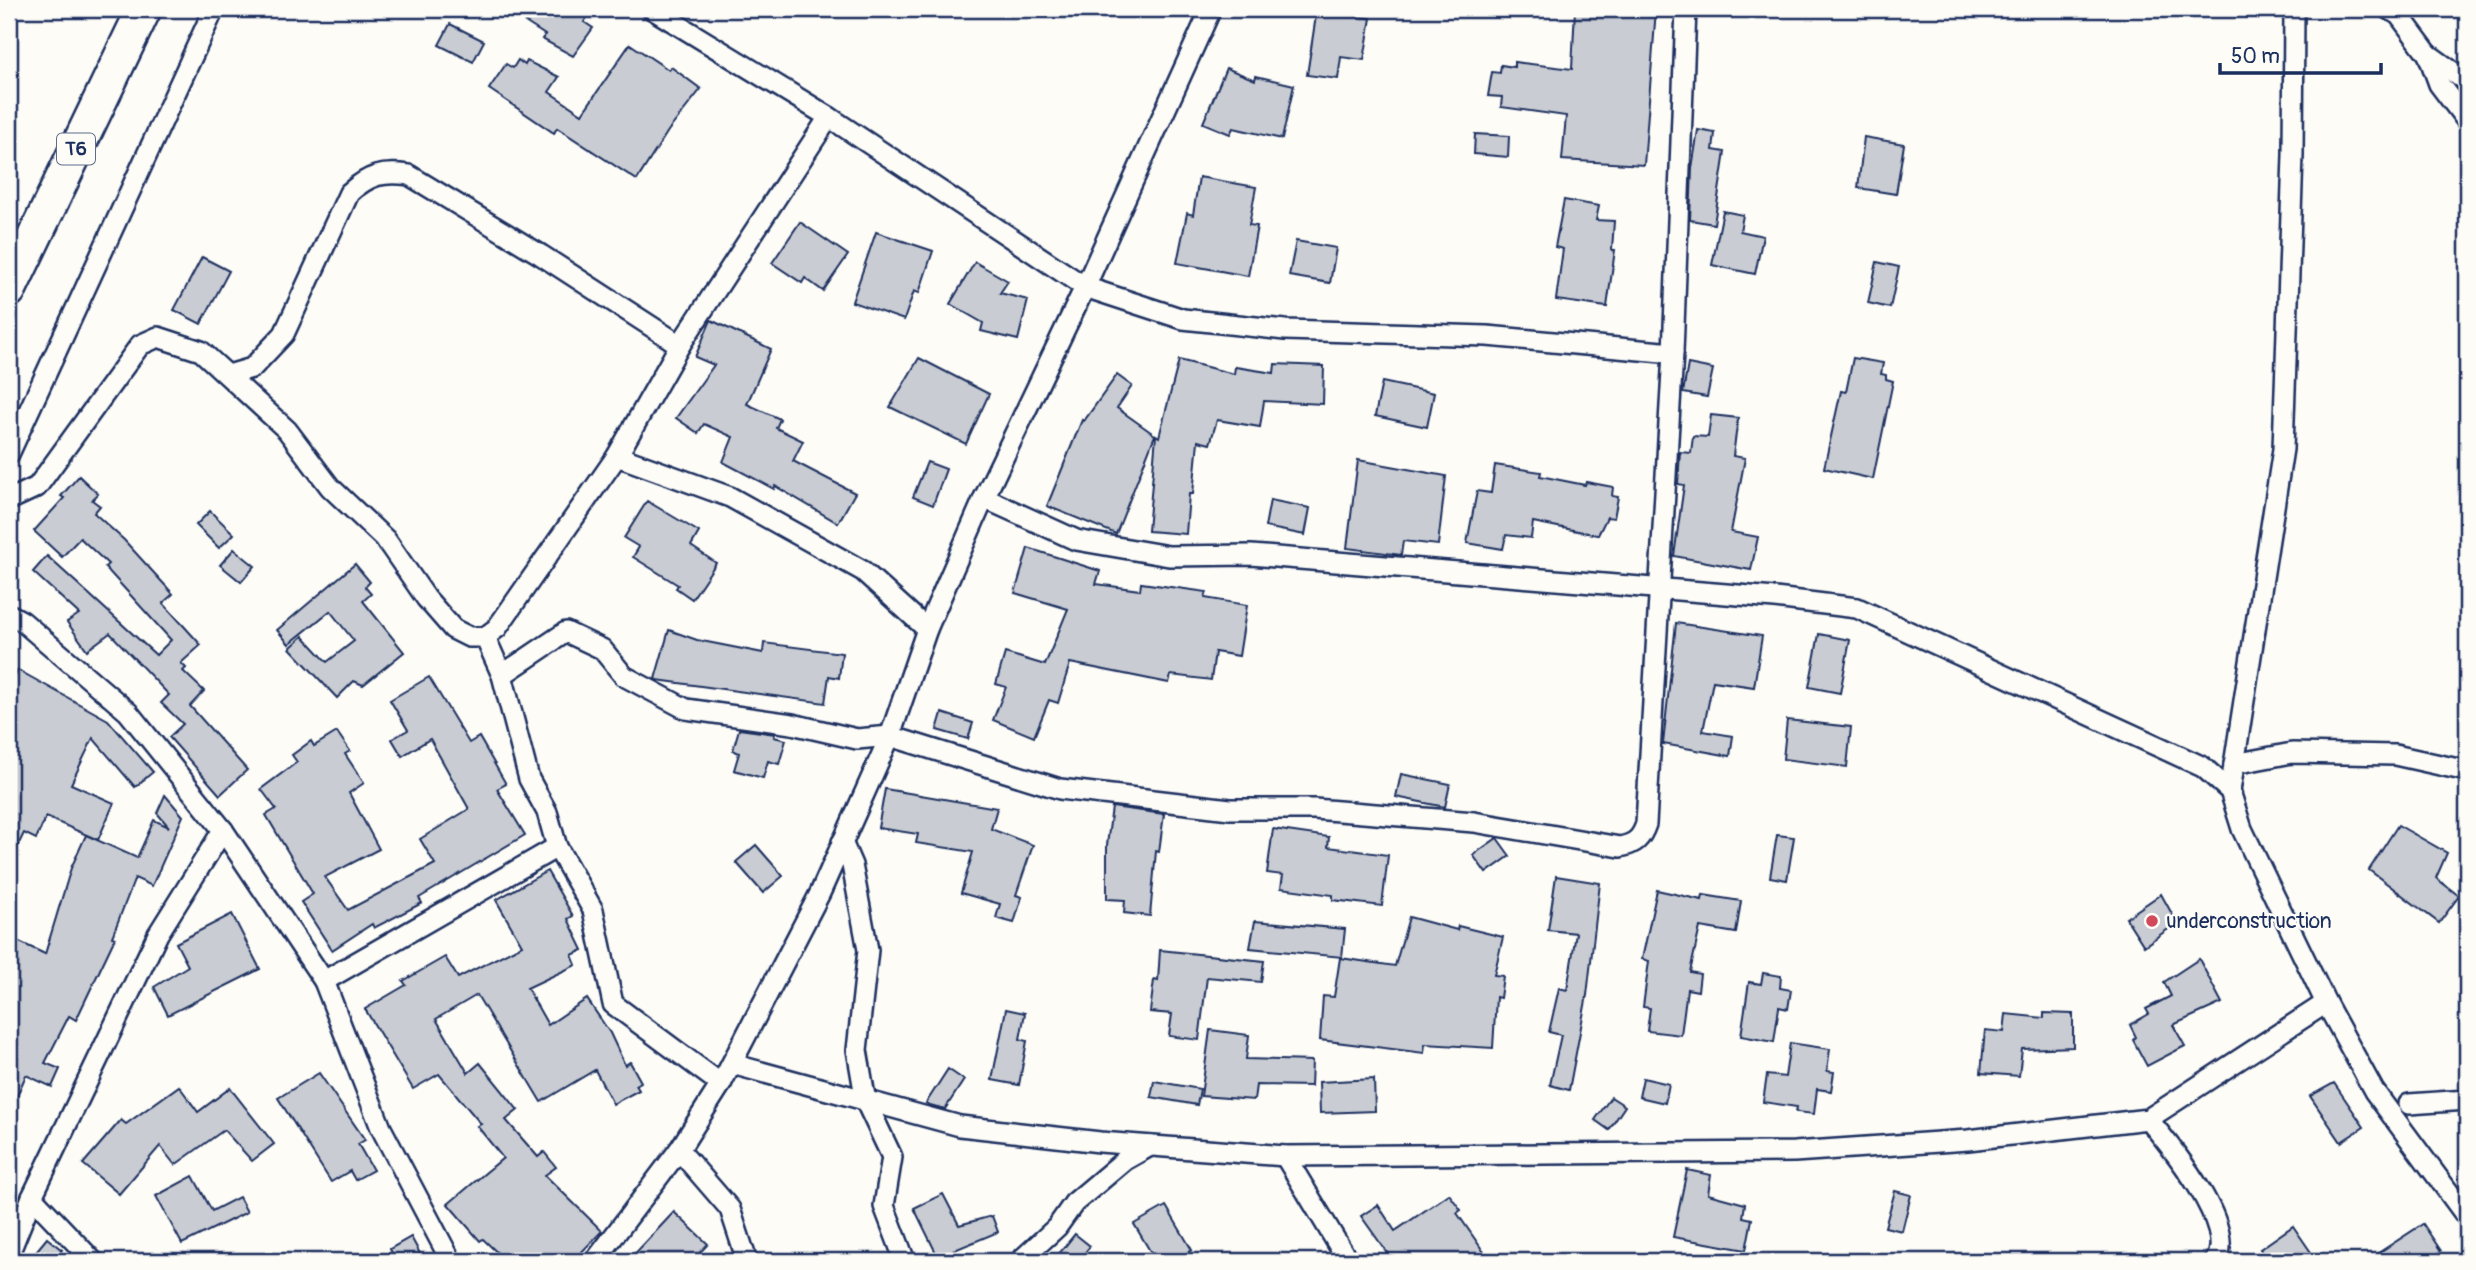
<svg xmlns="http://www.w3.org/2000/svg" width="2476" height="1270" viewBox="0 0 2476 1270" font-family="Pangolin,sans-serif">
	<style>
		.building { fill: #c9ccd3; stroke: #1b2f5e; stroke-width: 2 }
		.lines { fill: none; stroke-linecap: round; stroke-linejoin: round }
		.minor-casing { stroke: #1b2f5e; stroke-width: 24 }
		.trunk-casing { stroke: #1b2f5e; stroke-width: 38 }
		.minor { stroke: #fdfcf7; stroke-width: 19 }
		.trunk { stroke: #fdfcf7; stroke-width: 33 }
		.poi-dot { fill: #d1495b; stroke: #fdfcf7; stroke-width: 2.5 }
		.labels { text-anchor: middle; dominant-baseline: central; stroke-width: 5; stroke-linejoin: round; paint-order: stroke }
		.shield { fill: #fdfcf7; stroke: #5f6c8c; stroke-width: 2 }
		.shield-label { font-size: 19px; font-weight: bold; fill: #1b2f5e }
		.poi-label { font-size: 21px; fill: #1b2f5e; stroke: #fdfcf7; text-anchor: start }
	</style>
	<rect width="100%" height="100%" fill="#fdfcf7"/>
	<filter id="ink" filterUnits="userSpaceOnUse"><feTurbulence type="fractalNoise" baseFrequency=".0143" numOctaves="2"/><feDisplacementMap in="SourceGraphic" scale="14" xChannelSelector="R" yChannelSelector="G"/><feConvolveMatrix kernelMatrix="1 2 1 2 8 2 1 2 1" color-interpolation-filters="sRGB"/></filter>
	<g filter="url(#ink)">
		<!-- building -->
		<g class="building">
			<polygon points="533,9 576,9 588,16 584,22 593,28 573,56 542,39 545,35 525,22"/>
			<polygon points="1317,9 1347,9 1346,15 1371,18 1364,60 1341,57 1338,79 1307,75"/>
			<polygon points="1575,9 1656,9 1644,165 1562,160 1566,116 1501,107 1502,97 1488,96 1492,72 1500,73 1501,65 1514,67 1514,62 1572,69"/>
			<polygon points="450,24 484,41 473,62 439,45"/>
			<polygon points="630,44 669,70 671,67 701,89 668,131 637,180 557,128 554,133 489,89 506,64 513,68 518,60 525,65 527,61 559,77 549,92 582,114"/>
			<polygon points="1226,68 1255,80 1256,76 1294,85 1282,139 1233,128 1230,134 1203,123"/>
			<polygon points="1698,130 1715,133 1713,150 1725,152 1714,224 1690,220 1692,168"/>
			<polygon points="1475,134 1509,136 1508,157 1474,154"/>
			<polygon points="1864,137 1904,144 1896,194 1858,188"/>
			<polygon points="1199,177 1256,187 1249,225 1257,226 1248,276 1177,263 1187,213 1193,215"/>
			<polygon points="1564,200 1599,206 1596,220 1614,221 1612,250 1615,250 1607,307 1556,300 1563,249 1555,247"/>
			<polygon points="1723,211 1743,215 1740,231 1763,236 1755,274 1712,265"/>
			<polygon points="800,222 848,255 823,291 805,278 802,283 772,263"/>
			<polygon points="876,232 933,251 919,293 914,291 904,320 852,302"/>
			<polygon points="1296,241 1336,248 1330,283 1289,276"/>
			<polygon points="202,257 229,271 201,324 174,310"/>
			<polygon points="975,262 1008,281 1000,293 1028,300 1018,340 981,331 983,323 950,304"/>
			<polygon points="1877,262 1899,267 1890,308 1868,303"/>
			<polygon points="711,320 771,349 747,404 780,419 776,428 803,441 793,461 855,493 838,523 775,486 774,489 723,462 733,437 704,424 698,433 676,418 714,365 695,357"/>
			<polygon points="919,358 989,394 966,444 890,407"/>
			<polygon points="1853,358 1883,363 1881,374 1886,375 1886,379 1893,381 1873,479 1824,468 1841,391 1846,392"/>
			<polygon points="1179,360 1234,374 1235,367 1274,373 1275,364 1324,366 1323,404 1264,401 1260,427 1217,420 1210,444 1198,441 1193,494 1189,494 1186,534 1148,531 1156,435 1159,437"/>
			<polygon points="1688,364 1713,369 1707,397 1683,393"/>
			<polygon points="1117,375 1132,386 1117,408 1155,435 1116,534 1047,506 1082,420 1084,421"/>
			<polygon points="1382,382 1434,393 1427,427 1375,416"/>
			<polygon points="1711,415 1738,418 1733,456 1745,458 1731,532 1758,537 1751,570 1674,556 1684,485 1678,484 1680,452 1691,453 1693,436 1708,437"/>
			<polygon points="1358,460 1446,476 1438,545 1403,541 1401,555 1347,548"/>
			<polygon points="927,462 946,469 933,505 913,497"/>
			<polygon points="1495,465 1541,472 1540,476 1585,485 1586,482 1613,487 1612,496 1618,497 1614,518 1607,517 1598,535 1533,522 1531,538 1506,535 1503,549 1467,543 1477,491 1491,493"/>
			<polygon points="79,476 98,494 92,500 100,506 94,513 124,540 173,594 163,603 201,645 181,663 186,668 183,671 204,691 190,706 247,770 220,795 169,737 183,724 161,703 169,695 110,633 87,650 67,622 79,614 33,572 47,556 156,655 171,640 105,567 108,564 80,538 62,557 34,531 64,498 61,496"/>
			<polygon points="1270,500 1310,508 1305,535 1265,527"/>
			<polygon points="647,501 699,532 691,546 716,563 692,599 676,588 678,585 633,557 639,547 624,538"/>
			<polygon points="210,511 234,534 219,548 196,525"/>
			<polygon points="1028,548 1100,571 1096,584 1140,590 1141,583 1207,592 1205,598 1247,605 1239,656 1215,652 1211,680 1171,675 1169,683 1070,663 1058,703 1049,700 1034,737 993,720 1006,687 996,684 1005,653 1045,665 1068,609 1015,593"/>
			<polygon points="234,549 255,566 241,582 220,565"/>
			<polygon points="355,564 370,582 365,587 371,594 363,601 404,652 363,685 354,681 337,698 290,648 303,636 327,662 354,641 330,611 289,644 277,630"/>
			<polygon points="1676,623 1762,636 1754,687 1713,681 1703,731 1733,736 1730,756 1663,744"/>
			<polygon points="669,630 697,640 763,653 764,643 842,653 839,678 829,676 825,703 657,680 655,679"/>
			<polygon points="1819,634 1850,640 1840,693 1809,687"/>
			<polygon points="18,670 108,720 153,772 135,787 93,738 71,784 114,803 98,840 46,817 36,839 24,833 9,864 9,687"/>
			<polygon points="429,677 469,743 479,737 506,784 497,789 525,835 419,898 422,903 374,928 372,924 332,950 301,902 313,894 266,815 276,809 261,789 297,762 292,755 311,741 314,746 337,732 350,751 345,754 364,783 349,793 379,849 325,877 348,910 435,864 420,839 469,809 430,739 402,756 392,739 408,730 390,700"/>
			<polygon points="942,713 973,723 968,739 937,730"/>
			<polygon points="1787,720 1851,727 1847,767 1783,759"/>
			<polygon points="739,729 775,734 774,737 786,740 779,764 768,761 763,778 734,770 739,753 733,750"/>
			<polygon points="1401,774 1450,784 1445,807 1396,797"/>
			<polygon points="885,789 997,808 991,829 1033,845 1016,895 1022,897 1014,923 996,918 1000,904 961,893 973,852 916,843 918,834 878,828"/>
			<polygon points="165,795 183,816 152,886 135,878 112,937 115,938 76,1020 69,1016 45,1063 60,1069 52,1087 26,1075 9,1114 9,937 45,954 71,868 86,835 137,858 154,820 169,827 157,813"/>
			<polygon points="1112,807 1164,814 1159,852 1156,851 1150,916 1124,913 1125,900 1107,899 1107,845"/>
			<polygon points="2398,825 2447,853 2436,878 2459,896 2439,923 2369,870"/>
			<polygon points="1273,829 1329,837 1328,847 1388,855 1382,906 1333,900 1333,895 1281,888 1283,875 1267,873"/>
			<polygon points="1777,835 1794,837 1787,880 1770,877"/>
			<polygon points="1497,838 1510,856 1486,873 1473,855"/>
			<polygon points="756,845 783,876 763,893 736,862"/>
			<polygon points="547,871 573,916 568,919 583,950 572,955 576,965 527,988 548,1025 587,999 610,1033 625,1065 630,1062 641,1082 636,1085 639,1090 613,1104 595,1070 541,1102 477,995 436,1019 468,1073 480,1063 518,1110 506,1120 538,1157 544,1152 556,1167 545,1175 602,1231 573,1261 506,1261 483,1239 480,1241 448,1204 503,1158 477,1126 481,1124 439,1074 413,1089 365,1009 406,985 403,981 445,957 458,978 522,945 496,900"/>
			<polygon points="1556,876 1600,883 1587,995 1569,1090 1550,1085 1561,1035 1549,1032 1559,988 1567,990 1576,933 1548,930"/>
			<polygon points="1657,890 1702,900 1703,895 1741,901 1736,933 1700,927 1690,972 1700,974 1698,991 1687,989 1681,1035 1647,1031 1650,1008 1643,1007 1649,961 1642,959"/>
			<polygon points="2161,894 2177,923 2144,946 2126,918"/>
			<polygon points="232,914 260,969 168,1015 154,987 188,966 176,943"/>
			<polygon points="1409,917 1457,930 1458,926 1503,937 1494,975 1503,976 1500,998 1496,997 1493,1048 1425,1044 1424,1053 1320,1040 1323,996 1334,997 1340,958 1395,966"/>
			<polygon points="1255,921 1345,929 1342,957 1250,948"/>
			<polygon points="1160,950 1264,961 1261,982 1207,977 1199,1040 1169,1036 1172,1014 1150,1012 1154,980 1158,981"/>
			<polygon points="2199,959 2222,1003 2173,1025 2185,1046 2147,1066 2133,1040 2136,1037 2130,1025 2149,1014 2146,1009 2171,996 2164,982"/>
			<polygon points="1763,973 1781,976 1780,988 1791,990 1788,1009 1779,1007 1774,1042 1741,1036 1749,982 1761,984"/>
			<polygon points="1006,1009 1025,1013 1020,1039 1027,1041 1019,1085 992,1080"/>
			<polygon points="2044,1013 2073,1014 2073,1047 2022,1049 2019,1076 1981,1073 1985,1030 2004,1032 2006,1014 2044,1018"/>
			<polygon points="1210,1030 1249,1035 1246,1059 1312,1061 1311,1086 1256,1085 1254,1100 1201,1096"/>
			<polygon points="1790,1043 1830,1049 1827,1071 1834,1072 1831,1091 1817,1089 1814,1114 1796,1112 1797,1107 1763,1102 1767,1075 1785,1077"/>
			<polygon points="948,1069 964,1080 945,1109 930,1105 926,1103"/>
			<polygon points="319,1073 365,1140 358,1144 373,1170 355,1180 350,1171 331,1182 278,1098"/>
			<polygon points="1643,1078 1669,1084 1665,1103 1639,1097"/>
			<polygon points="1374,1079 1375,1111 1320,1113 1319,1082"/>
			<polygon points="1154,1081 1200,1089 1197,1105 1151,1097"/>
			<polygon points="2334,1083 2364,1127 2341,1142 2310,1096"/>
			<polygon points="179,1086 198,1112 230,1088 274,1144 252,1161 224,1130 175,1165 160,1146 119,1194 83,1164 121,1120 126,1124"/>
			<polygon points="1611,1097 1625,1106 1609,1130 1595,1120"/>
			<polygon points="1687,1170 1711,1175 1708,1194 1745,1204 1743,1217 1752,1219 1746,1250 1673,1237"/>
			<polygon points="193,1176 212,1211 239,1197 247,1212 182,1244 156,1196"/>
			<polygon points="1895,1191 1911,1195 1902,1231 1885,1227"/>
			<polygon points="943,1194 959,1225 992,1216 998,1232 938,1257 914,1208"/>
			<polygon points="1449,1194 1461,1210 1457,1213 1490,1261 1393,1261 1361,1216 1378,1205 1395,1231"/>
			<polygon points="1166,1206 1192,1250 1172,1261 1156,1261 1134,1224"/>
			<polygon points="674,1212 708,1244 692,1261 628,1261"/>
			<polygon points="2423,1224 2441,1251 2425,1261 2366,1261"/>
			<polygon points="2293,1226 2317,1261 2268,1261 2260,1249"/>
			<polygon points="1075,1234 1090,1246 1078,1261 1053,1261"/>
			<polygon points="411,1237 424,1261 396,1261 390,1249"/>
			<polygon points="47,1238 62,1250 53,1261 28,1261"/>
		</g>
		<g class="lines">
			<defs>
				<g id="minor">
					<polyline points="652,9 829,117 1085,287 1183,319 1285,330 1487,336 1673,353"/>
					<polyline points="2389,9 2399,15 2428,54 2439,84 2467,121"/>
					<polyline points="2428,54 2467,82"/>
					<path d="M 228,375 L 252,368 L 284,334 L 349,193 C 369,175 383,171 409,175 L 541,255 L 680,345"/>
					<polyline points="9,454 214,9"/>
					<polyline points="617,456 730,497 863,571 927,629"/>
					<polyline points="984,498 1076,540 1169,556 1251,555 1775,598 1857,608 2203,767 2230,791 2242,829 2326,1003 2374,1091 2467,1217"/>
					<polyline points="9,500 37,487 140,345 158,337 201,351 287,430 330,487 386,540 426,598 453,629 469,637 485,637 497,628 617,456 680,345 829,117"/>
					<polyline points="9,614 22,621 128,712 223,830 324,981 381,1128 451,1261"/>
					<polyline points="485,637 502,675 529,779 547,812 557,847 593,910 613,1004 721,1084"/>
					<path d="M 502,675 L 566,632 L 602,649 L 624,676 L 686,709 L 792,724 L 857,739 L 890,736 L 1060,789 L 1230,809 L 1314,809 L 1474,822 L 1620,847 C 1635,844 1641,839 1646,824 L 1673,353 L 1686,9"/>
					<polyline points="2234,764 2292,753 2395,755 2467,771"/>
					<polyline points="2230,791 2283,449 2293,155 2294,9"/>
					<polyline points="842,842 852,865 868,950 857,1050 866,1102 892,1157 884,1206 905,1261"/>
					<polyline points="324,981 557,847"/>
					<polyline points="732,1064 960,1126 1100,1142 1285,1156 1794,1152 1968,1140 2148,1119 2326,1003"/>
					<polyline points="2409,1104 2467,1100"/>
					<path d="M 2148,1119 C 2168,1143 2240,1229 2215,1261"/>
					<polyline points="679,1150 730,1209 747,1261"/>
					<polyline points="1285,1156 1348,1261"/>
					<polyline points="32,1197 93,1261"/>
					<polyline points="9,1254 32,1197 158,934 223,830"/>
					<polyline points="595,1261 679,1150 721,1084 820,893 890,736 927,629 984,498 1085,287 1211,9"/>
					<polyline points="1020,1261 1057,1227 1074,1203 1125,1160 1150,1146"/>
				</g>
				<polyline id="trunk" points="9,290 144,9"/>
			</defs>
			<!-- minor casing -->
			<use href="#minor" class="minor-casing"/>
			<!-- trunk casing -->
			<use href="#trunk" class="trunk-casing"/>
			<!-- minor -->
			<use href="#minor" class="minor"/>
			<!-- trunk -->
			<use href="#trunk" class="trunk"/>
		</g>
	</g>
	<!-- markers -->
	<circle class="poi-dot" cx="2152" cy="921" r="7"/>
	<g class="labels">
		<!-- shield labels -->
		<rect class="shield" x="57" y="133.5" width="38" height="31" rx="5"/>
		<g class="shield-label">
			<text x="76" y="149">T6</text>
		</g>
		<!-- poi labels -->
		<g class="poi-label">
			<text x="2166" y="921">underconstruction</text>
		</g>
	</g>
	<!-- margin -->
	<rect width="2476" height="1270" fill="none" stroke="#fdfcf7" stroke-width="35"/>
	<rect x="18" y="18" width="2441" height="1235" fill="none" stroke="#1b2f5e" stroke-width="2.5" filter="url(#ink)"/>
	<!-- scale -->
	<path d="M2220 63v10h161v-10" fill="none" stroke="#1b2f5e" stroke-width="3.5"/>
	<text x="2231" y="63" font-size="21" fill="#1b2f5e" stroke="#fdfcf7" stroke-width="5" paint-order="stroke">50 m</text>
</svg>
